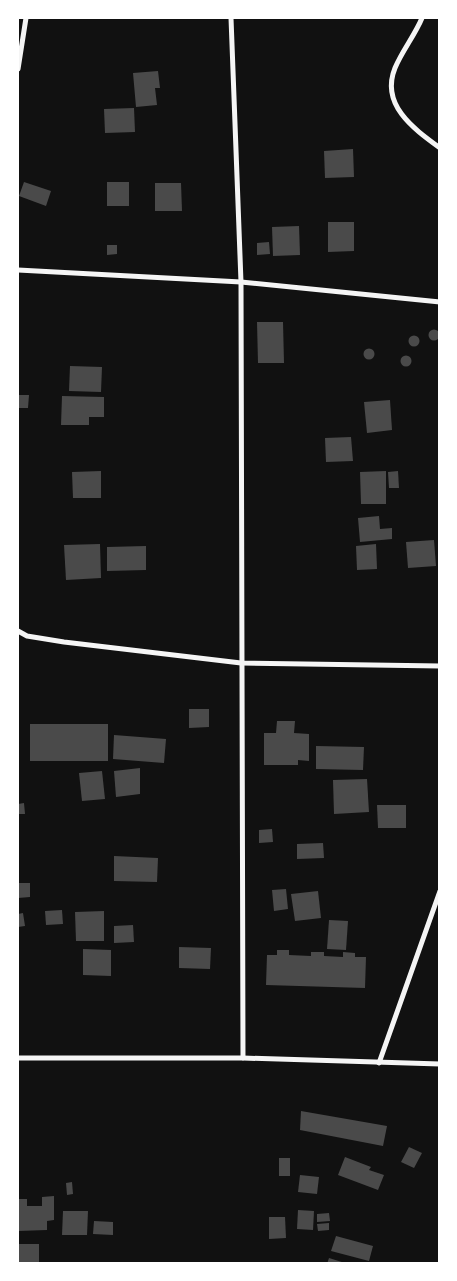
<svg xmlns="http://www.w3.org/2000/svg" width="457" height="1281" viewBox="0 0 457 1281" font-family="Signika,sans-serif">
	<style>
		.building { fill: #4a4a4a }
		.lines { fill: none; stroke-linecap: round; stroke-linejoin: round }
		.minor { stroke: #f5f5f5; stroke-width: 5 }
	</style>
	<rect width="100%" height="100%" fill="#111"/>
	<!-- building -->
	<g class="building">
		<polygon points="158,71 160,88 155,88 157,105 136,107 133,73"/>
		<polygon points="134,108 135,132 105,133 104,109"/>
		<polygon points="353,149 354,177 325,178 324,151"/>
		<polygon points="24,182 51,191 46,206 19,196"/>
		<rect x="107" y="182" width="22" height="24"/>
		<polygon points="155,183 181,183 182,211 155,211"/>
		<polygon points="328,222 354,222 354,251 328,252"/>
		<polygon points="299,226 300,255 273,256 272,227"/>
		<polygon points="269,242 270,254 257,255 257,243"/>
		<polygon points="107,245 117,245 117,254 107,255"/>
		<polygon points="257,322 283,322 284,363 258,363"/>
		<circle cx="434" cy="335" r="5.5"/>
		<circle cx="414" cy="341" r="5.5"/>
		<circle cx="369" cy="354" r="5.5"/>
		<circle cx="406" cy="361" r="5.5"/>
		<polygon points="70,366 102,367 101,392 69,391"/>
		<polygon points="18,395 29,395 28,408 18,408"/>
		<polygon points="62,396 104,397 104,417 89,417 89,425 61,425"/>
		<polygon points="390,400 392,430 367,433 364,402"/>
		<polygon points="351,437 353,461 326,462 325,438"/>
		<polygon points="101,471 101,498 73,498 72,472"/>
		<polygon points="386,471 386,504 361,504 360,472"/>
		<polygon points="398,471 399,488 389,488 388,472"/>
		<polygon points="379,516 380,529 392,528 392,539 360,542 358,518"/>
		<polygon points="434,540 436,566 408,568 406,542"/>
		<polygon points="100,544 101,578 66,580 64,545"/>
		<polygon points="376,544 377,569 357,570 356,546"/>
		<polygon points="146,546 146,570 107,571 107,547"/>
		<polygon points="189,709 209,709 209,727 189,728"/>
		<polygon points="277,721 295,721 294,733 309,734 309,761 298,760 298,765 264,765 264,733 276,733"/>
		<rect x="30" y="724" width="78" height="37"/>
		<polygon points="114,735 166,739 164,763 113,759"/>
		<polygon points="316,746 364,747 363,770 316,769"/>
		<polygon points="140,768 140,794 116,797 114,771"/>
		<polygon points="102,771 105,799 82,801 79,773"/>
		<polygon points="367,779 369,812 334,814 333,780"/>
		<polygon points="24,803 25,814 18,814 18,804"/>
		<polygon points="377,805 406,805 406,828 378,828"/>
		<polygon points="272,829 273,842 259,843 259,830"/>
		<polygon points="323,843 324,858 297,859 297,844"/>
		<polygon points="114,856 158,858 157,882 114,881"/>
		<polygon points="18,883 30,883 30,897 18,898"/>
		<polygon points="286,889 288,909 274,911 272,890"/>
		<polygon points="318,891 321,918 295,921 291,894"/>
		<polygon points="62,910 63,924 46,925 45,911"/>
		<polygon points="104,911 104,941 76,941 75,912"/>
		<polygon points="23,913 25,926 18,927 18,914"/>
		<polygon points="329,920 348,921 346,950 327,949"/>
		<polygon points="133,925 134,942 114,943 114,926"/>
		<polygon points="179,947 211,948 210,969 179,968"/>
		<polygon points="83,949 111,950 111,976 83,975"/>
		<polygon points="277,950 289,950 289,955 311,956 311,952 324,952 324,956 343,957 343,952 355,953 355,957 366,957 365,988 266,985 267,955 277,955"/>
		<polygon points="301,1111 387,1126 383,1146 300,1130"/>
		<polygon points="409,1147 422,1153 414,1168 401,1162"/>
		<polygon points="345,1157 371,1167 369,1170 384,1175 378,1190 338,1175"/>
		<rect x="279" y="1158" width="11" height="18"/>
		<polygon points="300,1175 319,1177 317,1194 298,1192"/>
		<polygon points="72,1182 73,1194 67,1195 66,1183"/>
		<polygon points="54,1196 54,1220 47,1221 47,1230 18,1231 18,1199 27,1199 27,1206 42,1206 42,1197"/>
		<polygon points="298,1210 314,1211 313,1230 297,1229"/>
		<polygon points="63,1211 88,1211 87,1235 62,1235"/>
		<polygon points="329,1213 330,1221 317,1222 317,1214"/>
		<polygon points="269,1217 285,1217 286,1238 269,1239"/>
		<polygon points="94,1221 113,1222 113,1235 93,1234"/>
		<polygon points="329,1223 329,1230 318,1231 317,1224"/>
		<polygon points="336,1236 373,1246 369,1261 331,1251"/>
		<rect x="18" y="1244" width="21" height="20"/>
		<polygon points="329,1258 345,1263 345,1264 327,1264"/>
	</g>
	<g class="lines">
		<!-- minor -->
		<g class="minor">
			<polyline points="231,18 241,282 243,1058"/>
			<path d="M 422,18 C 415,35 402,51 395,68 C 380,105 414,129 440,148"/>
			<polyline points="18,69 26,18"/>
			<polyline points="18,270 241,282 440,302"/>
			<polyline points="18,631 27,636 64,642 241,663 440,666"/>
			<polyline points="18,1058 243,1058 440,1064"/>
			<polyline points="379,1063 440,891"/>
		</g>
	</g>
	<!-- border -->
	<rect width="457" height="1281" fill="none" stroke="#ffffff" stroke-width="38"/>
</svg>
